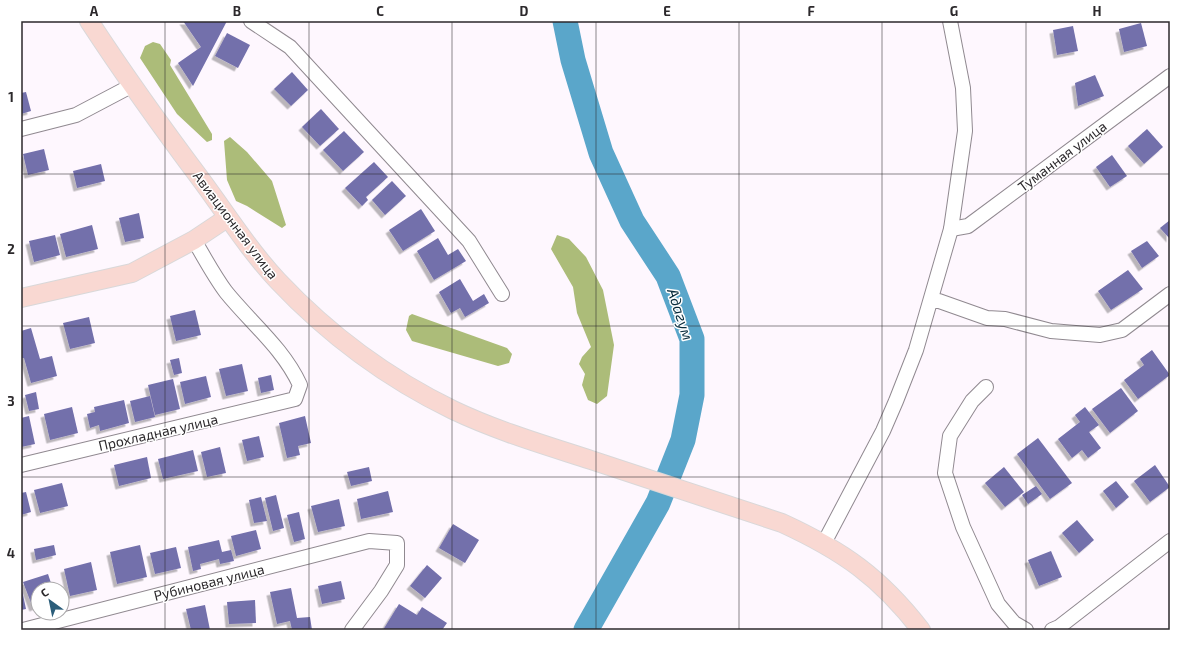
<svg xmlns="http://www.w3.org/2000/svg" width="1191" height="651" viewBox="0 0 1191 651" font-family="'Exo 2',sans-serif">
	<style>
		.forest { fill: #acbc79 }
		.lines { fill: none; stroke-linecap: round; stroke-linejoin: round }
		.river { stroke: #5aa6ca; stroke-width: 25 }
		.building { fill: #736fab; filter: url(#shadow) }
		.minor-casing { stroke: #908990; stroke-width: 16 }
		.major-casing { stroke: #d9d8d9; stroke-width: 20 }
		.minor { stroke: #fff; stroke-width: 14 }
		.major { stroke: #f9d8d2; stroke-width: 18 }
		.grid { fill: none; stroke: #2c292c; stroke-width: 1; stroke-opacity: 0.55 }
		.labels { text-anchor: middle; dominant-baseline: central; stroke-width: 3; stroke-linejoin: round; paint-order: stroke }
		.street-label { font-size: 14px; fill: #2c292c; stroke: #fff }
		.water-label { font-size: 15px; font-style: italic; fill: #092d3d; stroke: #fff }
		.neatline { fill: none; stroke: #2c292c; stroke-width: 1.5 }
		.grid-label { font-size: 13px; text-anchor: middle; font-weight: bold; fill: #2c292c }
	</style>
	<defs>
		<filter id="shadow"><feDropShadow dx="-3.5" dy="3.5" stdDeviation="0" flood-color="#0004"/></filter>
	</defs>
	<rect width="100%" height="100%" fill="#fef7fe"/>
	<!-- forest -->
	<g class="forest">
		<polygon points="153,42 160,44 171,60 170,65 212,134 212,140 207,142 177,114 140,58 145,46"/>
		<polygon points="230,137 247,152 272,181 286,225 282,228 247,206 236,201 227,180 224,141"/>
		<polygon points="557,235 569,239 586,257 603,290 614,345 607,396 597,404 588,400 582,385 585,374 579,364 582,357 591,347 577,313 573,287 551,249"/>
		<polygon points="412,314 507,348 512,354 509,363 498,366 412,341 406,330 409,316"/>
	</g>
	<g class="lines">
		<!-- river -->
		<polyline class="river" points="565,21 573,60 601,153 632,221 668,276 692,339 692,395 683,440 658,503 586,630"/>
	</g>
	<!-- building -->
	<g class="building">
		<polygon points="183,21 227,21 193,86 178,63 201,47"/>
		<polygon points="1141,23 1147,46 1124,52 1119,29"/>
		<polygon points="1073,26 1078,51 1057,55 1053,30"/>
		<polygon points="227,33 250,45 238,68 215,56"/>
		<polygon points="292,72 308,90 291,106 274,89"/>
		<polygon points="1095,75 1104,96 1078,106 1075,83"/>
		<polygon points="26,92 31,111 21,114 21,93"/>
		<polygon points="321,109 339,129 320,146 302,127"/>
		<polygon points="1147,129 1163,147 1144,164 1128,146"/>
		<polygon points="344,131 364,152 343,171 323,150"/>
		<polygon points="44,149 49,170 28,175 23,154"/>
		<polygon points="1112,155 1127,176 1110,187 1096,167"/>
		<polygon points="374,162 388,177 366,197 368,200 362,206 345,188"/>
		<polygon points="101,164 105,181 77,188 73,171"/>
		<polygon points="392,181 406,196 385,215 372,200"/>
		<polygon points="421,209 435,231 403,251 389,230"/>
		<polygon points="139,213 144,238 125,242 119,218"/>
		<polygon points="1170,220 1170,239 1160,228"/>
		<polygon points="92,225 98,249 66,257 60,234"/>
		<polygon points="55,235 60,255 34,262 29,241"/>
		<polygon points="438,238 448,255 458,249 466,261 434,280 417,251"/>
		<polygon points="1147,241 1159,256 1142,268 1131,251"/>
		<polygon points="1128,270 1143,289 1111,310 1098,291"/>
		<polygon points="460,279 473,301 484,294 489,303 465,317 460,308 451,313 439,292"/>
		<polygon points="195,310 201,335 176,341 170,316"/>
		<polygon points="89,317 95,343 70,349 63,323"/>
		<polygon points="31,328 40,359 52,356 57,376 31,383 24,358 21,358 21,331"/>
		<polygon points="1152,350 1170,375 1138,399 1124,380 1144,365 1140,359"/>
		<polygon points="179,358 182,373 174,375 170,360"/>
		<polygon points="242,364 248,391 226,396 219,369"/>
		<polygon points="271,375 274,390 261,393 258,378"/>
		<polygon points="206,376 211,397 185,404 180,382"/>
		<polygon points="173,379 180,409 155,415 148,385"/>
		<polygon points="1121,388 1138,411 1110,433 1092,409"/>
		<polygon points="36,392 39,409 29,411 25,395"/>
		<polygon points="150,396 155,417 135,422 130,401"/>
		<polygon points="124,400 129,423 100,431 99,425 90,428 87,414 95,412 94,407"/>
		<polygon points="72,407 78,433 50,440 44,414"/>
		<polygon points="1085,407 1099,425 1089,432 1101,448 1088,458 1082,450 1072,458 1058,439 1080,422 1075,415"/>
		<polygon points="29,416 35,444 21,447 21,418"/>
		<polygon points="305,416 311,443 298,446 300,455 287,458 279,423"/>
		<polygon points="259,436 264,457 247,461 242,440"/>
		<polygon points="1038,438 1072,483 1050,499 1017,454"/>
		<polygon points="220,447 226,473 207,477 201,452"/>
		<polygon points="193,450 198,471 163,479 158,459"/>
		<polygon points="147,457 151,478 119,486 114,465"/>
		<polygon points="1155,465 1170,487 1150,502 1134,481"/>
		<polygon points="369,467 372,481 351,486 347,472"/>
		<polygon points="1004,467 1024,492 1005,507 985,483"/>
		<polygon points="1116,481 1129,497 1116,508 1103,491"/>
		<polygon points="62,483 68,506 40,513 34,490"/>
		<polygon points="1036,486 1042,494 1028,504 1022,495"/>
		<polygon points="388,491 393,512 361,519 357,499"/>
		<polygon points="26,492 31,512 21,515 21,493"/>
		<polygon points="276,495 284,528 273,531 265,498"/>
		<polygon points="261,497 267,521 254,523 249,500"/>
		<polygon points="339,499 345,526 318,532 311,506"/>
		<polygon points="299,512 305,539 294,542 287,515"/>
		<polygon points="1077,520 1094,540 1079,553 1062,533"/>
		<polygon points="453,524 479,540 465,563 439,548"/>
		<polygon points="256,530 261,549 236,556 231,536"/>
		<polygon points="219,540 222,552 231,550 234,561 220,564 219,559 200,564 201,569 193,571 188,547"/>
		<polygon points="54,545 56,555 36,560 34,549"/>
		<polygon points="140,545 147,577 117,584 110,552"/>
		<polygon points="176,547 181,568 155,574 150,553"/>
		<polygon points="1051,551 1062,577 1039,586 1028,560"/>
		<polygon points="91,562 97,590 70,596 64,569"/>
		<polygon points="427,565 442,578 425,598 410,586"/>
		<polygon points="48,574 53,589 38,589 38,606 33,608 23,582"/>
		<polygon points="341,581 345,599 322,604 318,586"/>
		<polygon points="291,588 297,618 310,617 312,630 292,630 290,621 277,624 270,592"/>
		<polygon points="22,590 26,609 21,610 21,591"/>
		<polygon points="255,600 256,623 229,624 227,602"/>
		<polygon points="399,604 417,615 422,607 447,623 442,630 383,630"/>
		<polygon points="205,605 210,630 191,630 186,609"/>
	</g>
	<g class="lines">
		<defs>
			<g id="minor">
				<polyline points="251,21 290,47 469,241 502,294"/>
				<polyline points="21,129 76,115 131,86"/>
				<polyline points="951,229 968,226 1170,76"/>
				<polyline points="931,301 939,301 987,318 1005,319 1051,331 1100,335 1122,330 1170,294"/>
				<polyline points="986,387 972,401 950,436 945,473 963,527 998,604 1014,623 1026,630"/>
				<path d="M 21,465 L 295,399 L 300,385 C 283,348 251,323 226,292 C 214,276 204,257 194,240"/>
				<polyline points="824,543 883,431 896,401 916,350 951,229 965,131 963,88 950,21"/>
				<polyline points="23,630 369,541 397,543 397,565 381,591 352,630"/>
				<polyline points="1052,630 1059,627 1170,541"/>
			</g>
			<g id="major">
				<path d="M 89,21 C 125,76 163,129 202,181 C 227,215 249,250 278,281 C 328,334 387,378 453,410 C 497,431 545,445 591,460 C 655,481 719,502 782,523 C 843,551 880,577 921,630"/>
				<polyline points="21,298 132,273 194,240 227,218"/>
			</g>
		</defs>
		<!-- minor casing -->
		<use href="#minor" class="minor-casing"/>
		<!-- major casing -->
		<use href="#major" class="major-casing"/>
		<!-- minor -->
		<use href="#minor" class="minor"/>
		<!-- major -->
		<use href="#major" class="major"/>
	</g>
	<!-- grid -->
	<path class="grid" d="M 165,21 L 165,630M 309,21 L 309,630M 452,21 L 452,630M 596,21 L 596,630M 739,21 L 739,630M 882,21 L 882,630M 1026,21 L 1026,630M 21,174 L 1170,174M 21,326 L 1170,326M 21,477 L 1170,477"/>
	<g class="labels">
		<!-- street labels -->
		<g class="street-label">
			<text transform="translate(1062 156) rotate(-37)">Туманная улица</text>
			<text transform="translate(236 225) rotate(53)">Авиационная улица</text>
			<text transform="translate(158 432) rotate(-13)">Прохладная улица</text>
			<text transform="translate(209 582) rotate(-14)">Рубиновая улица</text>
		</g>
		<!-- water labels -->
		<g class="water-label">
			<text transform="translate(681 314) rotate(72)">Адагум</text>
		</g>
	</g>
	<!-- border -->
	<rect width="1191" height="651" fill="none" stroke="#ffffff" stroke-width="44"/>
	<!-- north arrow -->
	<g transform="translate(50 601) rotate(327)"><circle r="19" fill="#ffffff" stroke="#aba9ab"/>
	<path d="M0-3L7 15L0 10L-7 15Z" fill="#2b5d7a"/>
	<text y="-6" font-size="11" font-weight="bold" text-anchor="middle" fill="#2c292c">С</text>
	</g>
	<rect x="22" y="22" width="1147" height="607" class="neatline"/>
	<g class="grid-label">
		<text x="94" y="16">A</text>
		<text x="237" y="16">B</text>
		<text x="380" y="16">C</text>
		<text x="524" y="16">D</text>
		<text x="667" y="16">E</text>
		<text x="811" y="16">F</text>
		<text x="954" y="16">G</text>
		<text x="1097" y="16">H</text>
		<text x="11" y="102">1</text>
		<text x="11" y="254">2</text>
		<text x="11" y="406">3</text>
		<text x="11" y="558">4</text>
	</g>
</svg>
